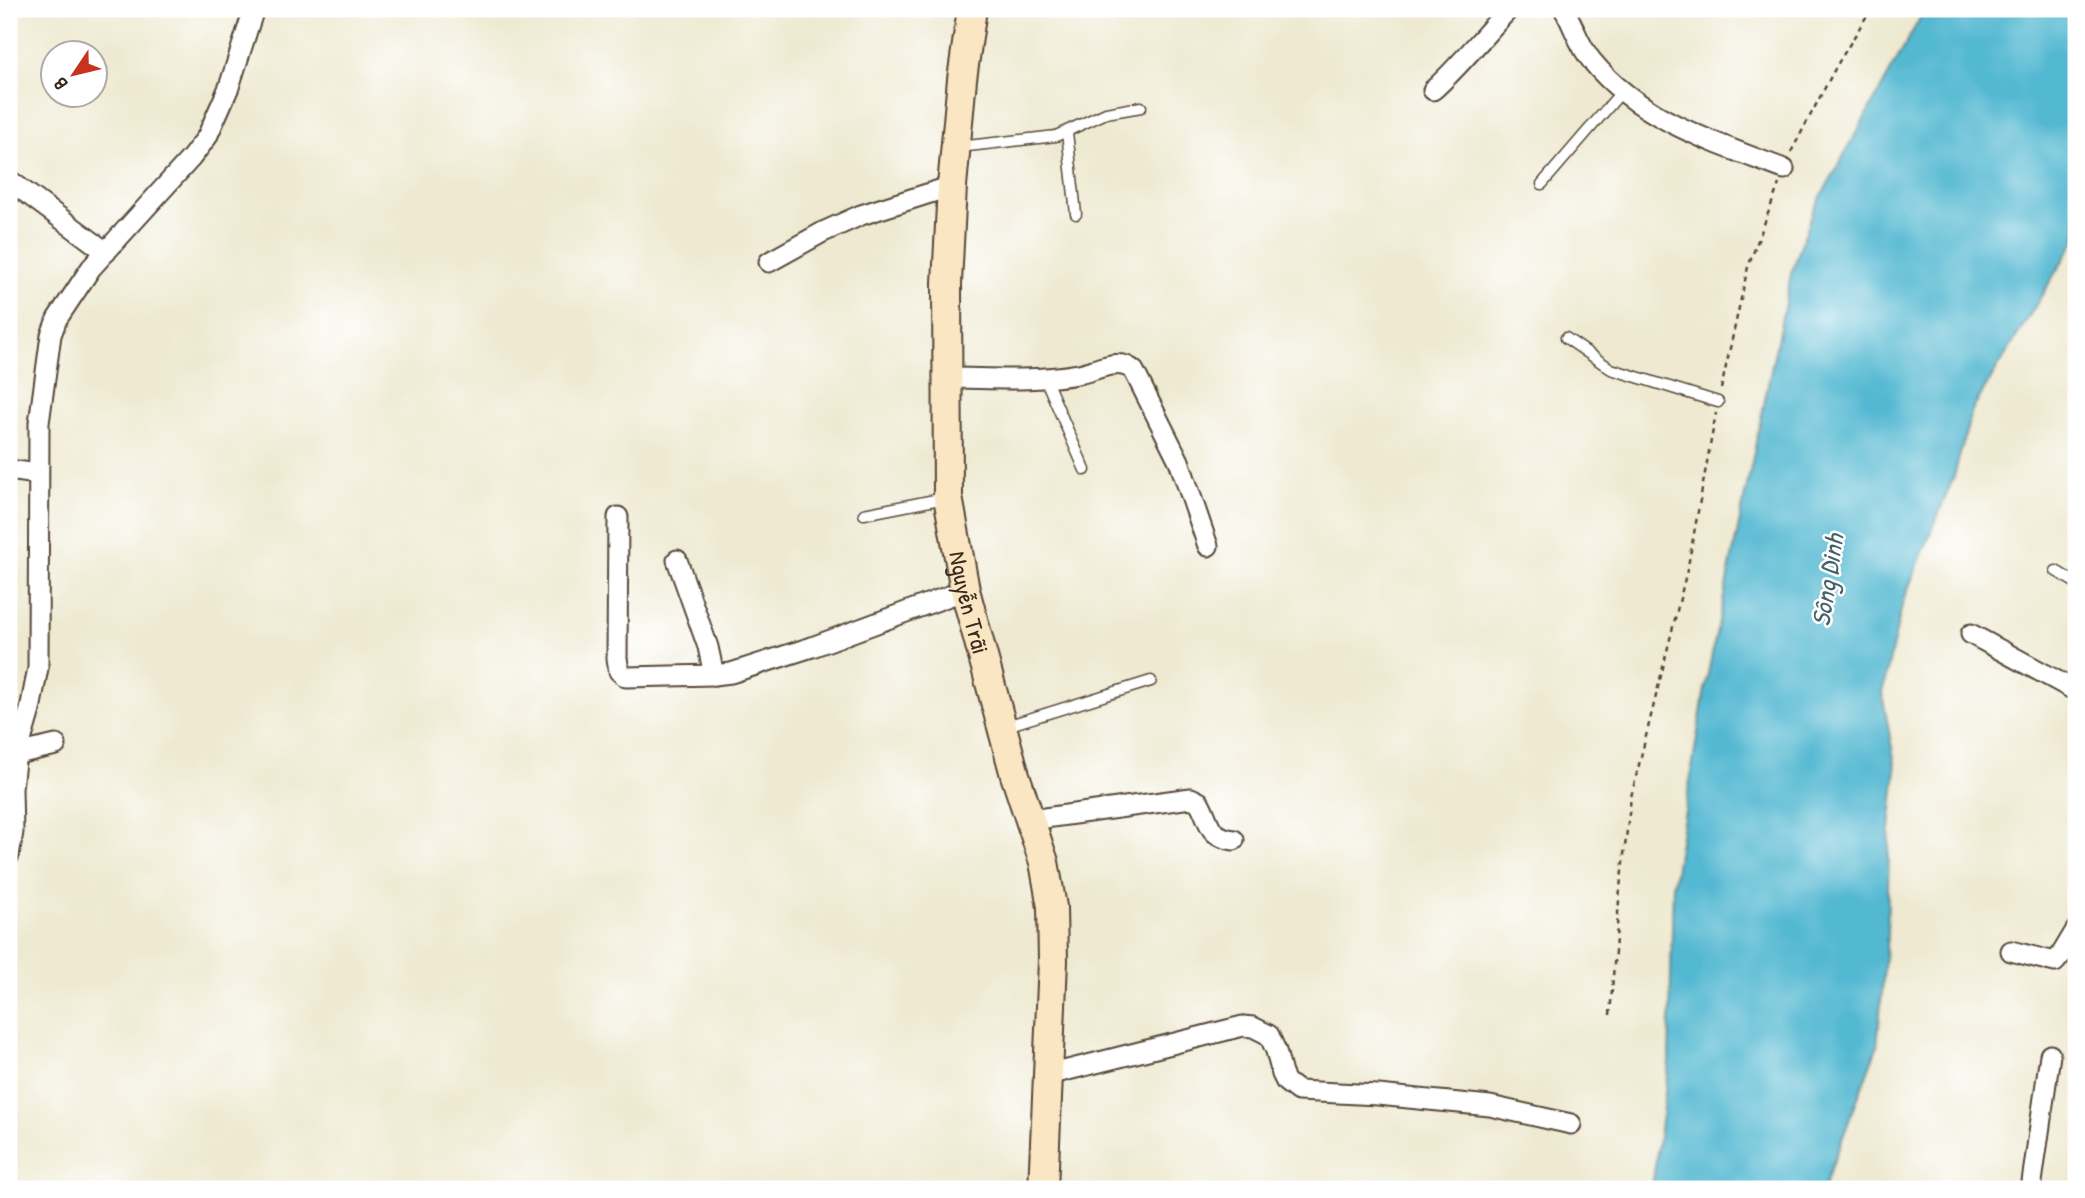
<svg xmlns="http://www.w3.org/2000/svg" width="2085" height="1198" viewBox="0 0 2085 1198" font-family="'Patrick Hand',sans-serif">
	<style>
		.water { fill: #53b8d1; stroke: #477178; stroke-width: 2 }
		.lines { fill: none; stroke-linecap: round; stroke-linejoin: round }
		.service-casing { stroke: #564739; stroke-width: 13 }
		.minor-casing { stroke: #564739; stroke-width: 23 }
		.secondary-casing { stroke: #564739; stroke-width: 32 }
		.path { stroke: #564739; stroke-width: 2.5; stroke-dasharray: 5 5; stroke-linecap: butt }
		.service { stroke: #fff; stroke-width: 10 }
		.minor { stroke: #fff; stroke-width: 19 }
		.secondary { stroke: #fbe6c4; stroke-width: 28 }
		.labels { text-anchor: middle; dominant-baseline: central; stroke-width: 5; stroke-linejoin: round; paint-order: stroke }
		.street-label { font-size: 24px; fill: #3b2a1e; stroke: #fff }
		.water-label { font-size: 26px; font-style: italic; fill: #456366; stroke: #fff }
	</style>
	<rect width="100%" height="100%" fill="#fff"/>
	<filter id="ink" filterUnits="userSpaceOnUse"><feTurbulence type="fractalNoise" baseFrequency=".0143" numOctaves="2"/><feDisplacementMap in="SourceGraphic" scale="14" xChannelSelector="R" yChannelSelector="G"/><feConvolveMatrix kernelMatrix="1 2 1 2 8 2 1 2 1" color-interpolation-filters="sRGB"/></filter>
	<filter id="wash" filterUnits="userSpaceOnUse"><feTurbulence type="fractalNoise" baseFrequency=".00686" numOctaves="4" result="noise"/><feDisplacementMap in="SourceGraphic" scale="28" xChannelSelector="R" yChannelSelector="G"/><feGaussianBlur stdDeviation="1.57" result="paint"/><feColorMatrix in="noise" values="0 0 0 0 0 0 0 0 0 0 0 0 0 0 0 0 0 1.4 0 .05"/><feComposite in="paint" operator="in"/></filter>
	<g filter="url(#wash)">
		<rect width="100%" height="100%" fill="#eee9d0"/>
		<!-- water -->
		<polygon class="water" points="1925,9 2076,9 2076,239 1972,410 1954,476 1903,601 1882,693 1896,770 1889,840 1887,935 1877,1047 1823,1189 1652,1189 1669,1062 1673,884 1706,683 1791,274 1813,211"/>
	</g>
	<g filter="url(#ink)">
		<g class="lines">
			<defs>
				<g id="service">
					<polyline points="1067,132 1076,214"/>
					<polyline points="959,147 1056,136 1106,113 1141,107"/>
					<polyline points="1542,184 1623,90"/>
					<polyline points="1566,338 1611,369 1718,402"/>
					<polyline points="1045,378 1085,470"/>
					<polyline points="864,514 945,498"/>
					<polyline points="2056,571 2076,583"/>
					<polyline points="1003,727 1151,681"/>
				</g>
				<g id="minor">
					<path d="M 1564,9 C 1574,26 1579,46 1592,61 C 1640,120 1716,143 1784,169"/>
					<path d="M 1433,90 C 1461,65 1483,36 1509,9"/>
					<polyline points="9,180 106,252"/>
					<polyline points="769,262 823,232 861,215 952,186"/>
					<path d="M 946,378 C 989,378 1035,382 1078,374 C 1096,371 1119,356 1134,371 L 1179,461 L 1208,546"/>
					<polyline points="9,470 37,474"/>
					<polyline points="618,517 617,658 619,671 626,677 714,675"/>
					<polyline points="677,560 708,647 714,675 731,673 812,647 965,590"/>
					<polyline points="1971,634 2076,691"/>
					<polyline points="17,754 56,745"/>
					<path d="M 1030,820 L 1191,798 L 1199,802 C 1211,822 1206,836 1234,840"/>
					<polyline points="9,855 13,832 12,789 15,761 30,710 38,668 39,423 51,335 57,319 91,268 191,158 207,137 229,87 254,9"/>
					<polyline points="2011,951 2055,962 2061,955 2076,930"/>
					<polyline points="1048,1075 1243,1026 1253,1027 1269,1035 1276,1051 1282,1074 1286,1082 1298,1091 1378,1095 1490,1106 1571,1124"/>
					<polyline points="2031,1189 2050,1055"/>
				</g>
				<g id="secondary">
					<path id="s1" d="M 972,9 L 962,79 L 952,186 L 947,283 L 948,497 L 965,590 L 1015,775 L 1044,862 L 1052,907 L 1053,961 L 1043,1189"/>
				</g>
			</defs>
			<!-- service casing -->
			<use href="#service" class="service-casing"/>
			<!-- minor casing -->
			<use href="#minor" class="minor-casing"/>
			<!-- secondary casing -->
			<use href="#secondary" class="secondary-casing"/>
			<!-- path -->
			<g class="path">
				<polyline points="1791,152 1837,65 1871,9"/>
				<polyline points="1721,389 1748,267 1779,184"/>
				<polyline points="1610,1015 1620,888 1631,797 1688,566 1716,413"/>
			</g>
			<!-- service -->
			<use href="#service" class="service"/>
			<!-- minor -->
			<use href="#minor" class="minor"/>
			<!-- secondary -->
			<use href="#secondary" class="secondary"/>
		</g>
	</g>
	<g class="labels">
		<!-- street labels -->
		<g class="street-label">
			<text stroke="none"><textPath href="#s1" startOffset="597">Nguyễn Trãi</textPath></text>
		</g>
		<!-- water labels -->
		<g class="water-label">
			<text transform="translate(1827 580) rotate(-81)">Sông Dinh</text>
		</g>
	</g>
	<!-- margin -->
	<rect width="2085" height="1198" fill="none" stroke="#fff" stroke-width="35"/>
	<!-- north arrow -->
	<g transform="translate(74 74) rotate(235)"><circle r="33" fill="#ffffff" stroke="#b1aaa5" stroke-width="2"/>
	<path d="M0-5L12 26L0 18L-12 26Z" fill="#c8321e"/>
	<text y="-10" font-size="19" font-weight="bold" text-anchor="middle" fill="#3b2a1e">B</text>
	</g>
</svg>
